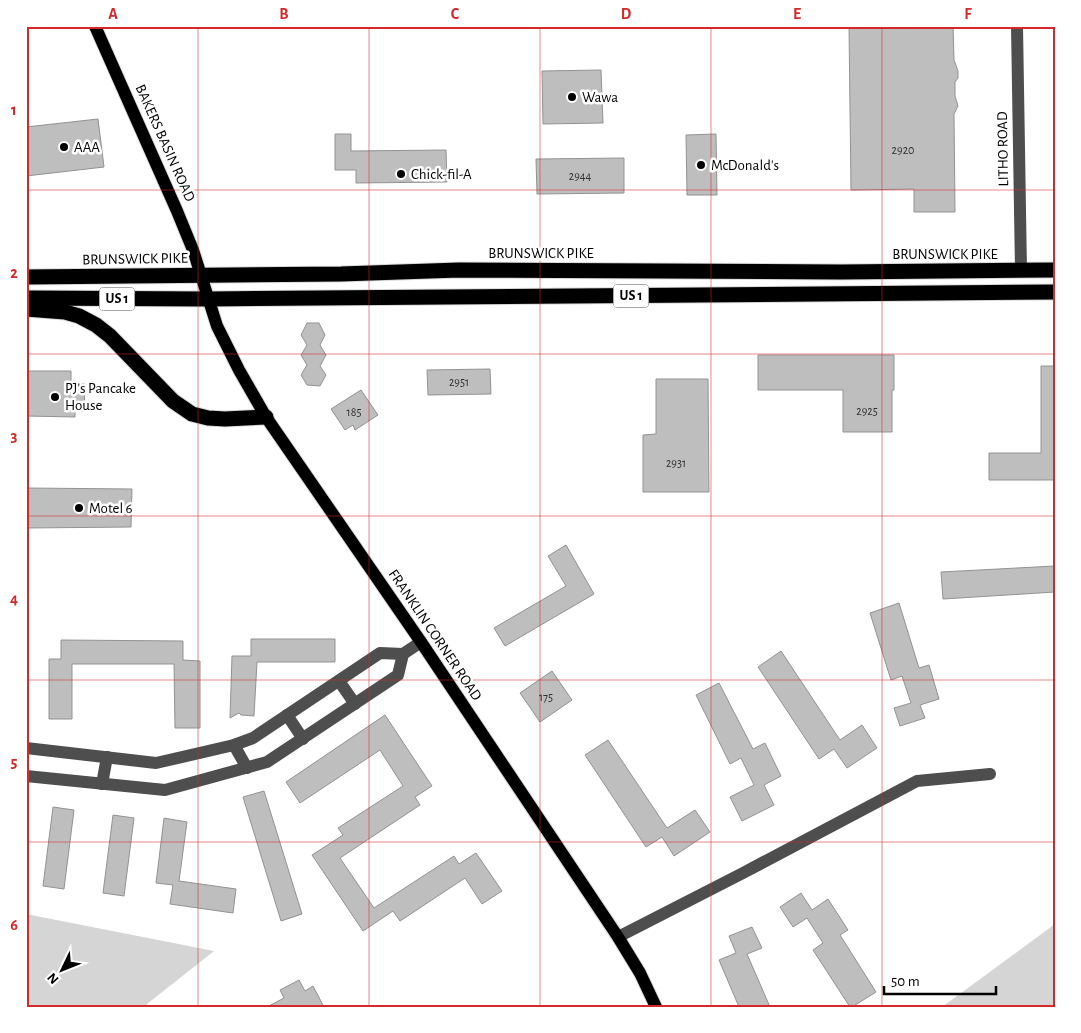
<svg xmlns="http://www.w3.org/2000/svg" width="1081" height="1033" viewBox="0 0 1081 1033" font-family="'Alegreya Sans',sans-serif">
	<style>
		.green { fill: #d5d5d5 }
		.building { fill: #bebebe; stroke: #929292 }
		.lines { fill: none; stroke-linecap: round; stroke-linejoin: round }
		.major-casing { stroke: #dbdbdb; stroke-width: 14 }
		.highway-casing { stroke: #dbdbdb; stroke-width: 17 }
		.minor { stroke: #4e4e4e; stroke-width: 12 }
		.major { stroke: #000; stroke-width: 12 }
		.highway { stroke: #000; stroke-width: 15 }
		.grid { fill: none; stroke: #d62828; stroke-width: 1; stroke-opacity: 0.55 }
		.poi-dot { fill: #000; stroke: #fff; stroke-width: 2 }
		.labels { text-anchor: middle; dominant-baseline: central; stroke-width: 5; stroke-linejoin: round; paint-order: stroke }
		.number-label { font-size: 12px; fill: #303030 }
		.shield { fill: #fff; stroke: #4c4c4c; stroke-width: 1 }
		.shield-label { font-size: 14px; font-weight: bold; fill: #000 }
		.poi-label { font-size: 15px; fill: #000; stroke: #fff; text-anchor: start }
		.street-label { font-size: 15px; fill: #000; stroke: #fff }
		.neatline { fill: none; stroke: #d62828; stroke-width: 2 }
		.grid-label { font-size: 16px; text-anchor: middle; font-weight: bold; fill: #d62828 }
	</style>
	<rect width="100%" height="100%" fill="#fff"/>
	<!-- green -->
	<g class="green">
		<polygon points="26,914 214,951 147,1004 148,1007 26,1007"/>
		<polygon points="1055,924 1055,1007 942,1007"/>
	</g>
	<!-- building -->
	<g class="building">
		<polygon points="849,26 953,26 954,60 958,71 958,78 955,82 955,96 958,106 954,114 955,212 914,212 914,189 851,190"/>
		<polygon points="601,70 603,123 543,124 542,71"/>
		<polygon points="98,119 104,167 26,176 26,127"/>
		<polygon points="335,134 351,134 351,151 446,150 447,182 356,183 356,170 335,170"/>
		<polygon points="716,134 717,195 687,195 686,135"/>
		<polygon points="624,158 624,193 537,194 536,159"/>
		<polygon points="307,323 319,323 325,335 320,345 326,355 320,366 326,375 320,386 307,385 301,375 307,365 301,355 307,345 301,335"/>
		<polygon points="758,355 894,355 894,390 892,390 892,432 843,432 843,390 758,390"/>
		<polygon points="1041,366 1055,366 1055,480 989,480 989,453 1041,453"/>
		<polygon points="490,369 491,394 428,395 427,370"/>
		<polygon points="26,371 71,371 71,383 85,384 84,411 75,411 75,417 26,416"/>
		<polygon points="656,379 708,379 709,492 643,492 643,435 656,434"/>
		<polygon points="361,390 378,415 355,430 353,425 345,430 331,409"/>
		<polygon points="26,488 132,489 131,527 26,528"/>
		<polygon points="566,545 594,594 505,646 494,628 566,586 548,556"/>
		<polygon points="1055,566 1055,592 943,599 941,572"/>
		<polygon points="899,603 919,668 929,665 939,699 920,705 925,718 900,726 894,708 911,703 902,676 891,680 870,613"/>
		<polygon points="251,639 335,639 335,662 257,662 254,716 241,715 239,713 230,718 232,656 251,656"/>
		<polygon points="61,640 183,641 183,660 200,661 200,728 175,728 174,664 72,664 72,719 49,719 49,659 61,659"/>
		<polygon points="781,651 840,740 862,725 877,748 847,768 834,749 819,759 758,667"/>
		<polygon points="552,671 572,700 540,722 520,693"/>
		<polygon points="719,683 753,749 765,743 781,776 764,785 774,805 742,821 730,797 754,785 741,758 730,764 696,695"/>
		<polygon points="385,715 432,786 415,797 420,805 340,858 374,908 454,856 459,864 476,853 502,891 482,904 465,878 400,921 393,911 363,931 312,855 343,835 338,828 403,786 380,750 300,803 286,782"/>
		<polygon points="608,740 667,828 695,810 710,832 674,856 662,837 646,847 585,755"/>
		<polygon points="264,791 302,914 281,921 243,797"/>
		<polygon points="53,807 74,810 64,889 43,886"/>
		<polygon points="113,815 134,818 124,896 103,893"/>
		<polygon points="164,818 187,822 179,881 236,889 233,913 170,904 173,885 156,883"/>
		<polygon points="801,893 812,910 828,899 848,930 840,935 876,992 852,1007 850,1007 813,950 823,943 807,918 793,927 780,907"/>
		<polygon points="752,927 762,948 747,954 770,1007 739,1007 719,960 736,953 729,936"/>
		<polygon points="299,980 305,991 313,986 324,1007 267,1007 284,998 280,990"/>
	</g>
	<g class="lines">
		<defs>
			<polyline id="major" points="95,26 177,211 193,250 217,326 239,370 266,417 421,642 618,937 640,973 656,1007"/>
			<g id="highway">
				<polyline points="26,277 341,274 459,270 841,272 1055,270"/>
				<polyline points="26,298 208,299 1055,292"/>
				<polyline points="26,309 65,312 79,316 96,325 110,336 173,401 192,414 208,418 225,419 266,417"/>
			</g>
		</defs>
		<!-- major casing -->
		<use href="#major" class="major-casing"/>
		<!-- highway casing -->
		<use href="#highway" class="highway-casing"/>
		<!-- minor -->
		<g class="minor">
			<polyline points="1017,26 1021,271"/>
			<polyline points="339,681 355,704"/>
			<polyline points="287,715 303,739"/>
			<polyline points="234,745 247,768"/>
			<polyline points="26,748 156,763 234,745 253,738 380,653 403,654 421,642"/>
			<polyline points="26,776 165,790 267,762 398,675 403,654"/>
			<polyline points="102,784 107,757"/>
			<polyline points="618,937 743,873 917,781 990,774"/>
		</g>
		<!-- major -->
		<use href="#major" class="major"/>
		<!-- highway -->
		<use href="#highway" class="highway"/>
	</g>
	<!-- grid -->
	<path class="grid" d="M 198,26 L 198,1007M 369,26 L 369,1007M 540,26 L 540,1007M 711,26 L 711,1007M 882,26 L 882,1007M 26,190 L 1055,190M 26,354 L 1055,354M 26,516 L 1055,516M 26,680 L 1055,680M 26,842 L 1055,842"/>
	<!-- markers -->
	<g class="poi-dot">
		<circle cx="572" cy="97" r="5"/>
		<circle cx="64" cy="147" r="5"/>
		<circle cx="701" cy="165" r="5"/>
		<circle cx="401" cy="174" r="5"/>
		<circle cx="55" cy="397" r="5"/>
		<circle cx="79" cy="508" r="5"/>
	</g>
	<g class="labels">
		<!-- number labels -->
		<g class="number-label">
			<text x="903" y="150">2920</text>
			<text x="580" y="176">2944</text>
			<text x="459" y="382">2951</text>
			<text x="867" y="411">2925</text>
			<text x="354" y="412">185</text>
			<text x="676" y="463">2931</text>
			<text x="546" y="697">175</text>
		</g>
		<!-- shield labels -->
		<g class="shield">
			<rect x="613.5" y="284.5" width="35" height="23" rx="4"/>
			<rect x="99.5" y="287.5" width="35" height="23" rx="4"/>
		</g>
		<g class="shield-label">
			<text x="631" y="296">US 1</text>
			<text x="117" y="299">US 1</text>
		</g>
		<!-- poi labels -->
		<g class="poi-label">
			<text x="582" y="97">Wawa</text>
			<text x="74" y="147">AAA</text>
			<text x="711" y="165">McDonald's</text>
			<text x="411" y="174">Chick-fil-A</text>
			<text x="65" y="388">PJ's Pancake<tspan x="65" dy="17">House</tspan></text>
			<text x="89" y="508">Motel 6</text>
		</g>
		<!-- street labels -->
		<g class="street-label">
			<text transform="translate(165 143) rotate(66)">BAKERS BASIN ROAD</text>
			<text transform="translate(1003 149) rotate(-91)">LITHO ROAD</text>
			<text x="541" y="253">BRUNSWICK PIKE</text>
			<text x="945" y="254">BRUNSWICK PIKE</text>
			<text transform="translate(135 259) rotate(-1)">BRUNSWICK PIKE</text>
			<text transform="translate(435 635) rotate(56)">FRANKLIN CORNER ROAD</text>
		</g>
	</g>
	<!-- border -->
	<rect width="1081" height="1033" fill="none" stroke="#ffffff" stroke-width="55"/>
	<!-- north arrow -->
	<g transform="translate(62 970) rotate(227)" stroke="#ffffff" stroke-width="4" paint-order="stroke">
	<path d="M0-4L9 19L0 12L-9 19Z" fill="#000000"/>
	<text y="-8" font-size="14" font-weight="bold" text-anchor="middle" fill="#000000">N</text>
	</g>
	<!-- scale -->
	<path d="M884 986v8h112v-8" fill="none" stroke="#000000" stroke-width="2.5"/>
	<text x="891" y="986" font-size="15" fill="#000000" stroke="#ffffff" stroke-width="4" paint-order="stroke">50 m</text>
	<rect x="28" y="28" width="1026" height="978" class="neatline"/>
	<g class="grid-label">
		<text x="113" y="19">A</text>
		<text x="284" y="19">B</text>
		<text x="455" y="19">C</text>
		<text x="626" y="19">D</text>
		<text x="797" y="19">E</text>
		<text x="968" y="19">F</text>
		<text x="14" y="115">1</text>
		<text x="14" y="278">2</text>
		<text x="14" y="441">3</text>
		<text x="14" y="604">4</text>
		<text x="14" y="767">5</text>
		<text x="14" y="930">6</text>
	</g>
</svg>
